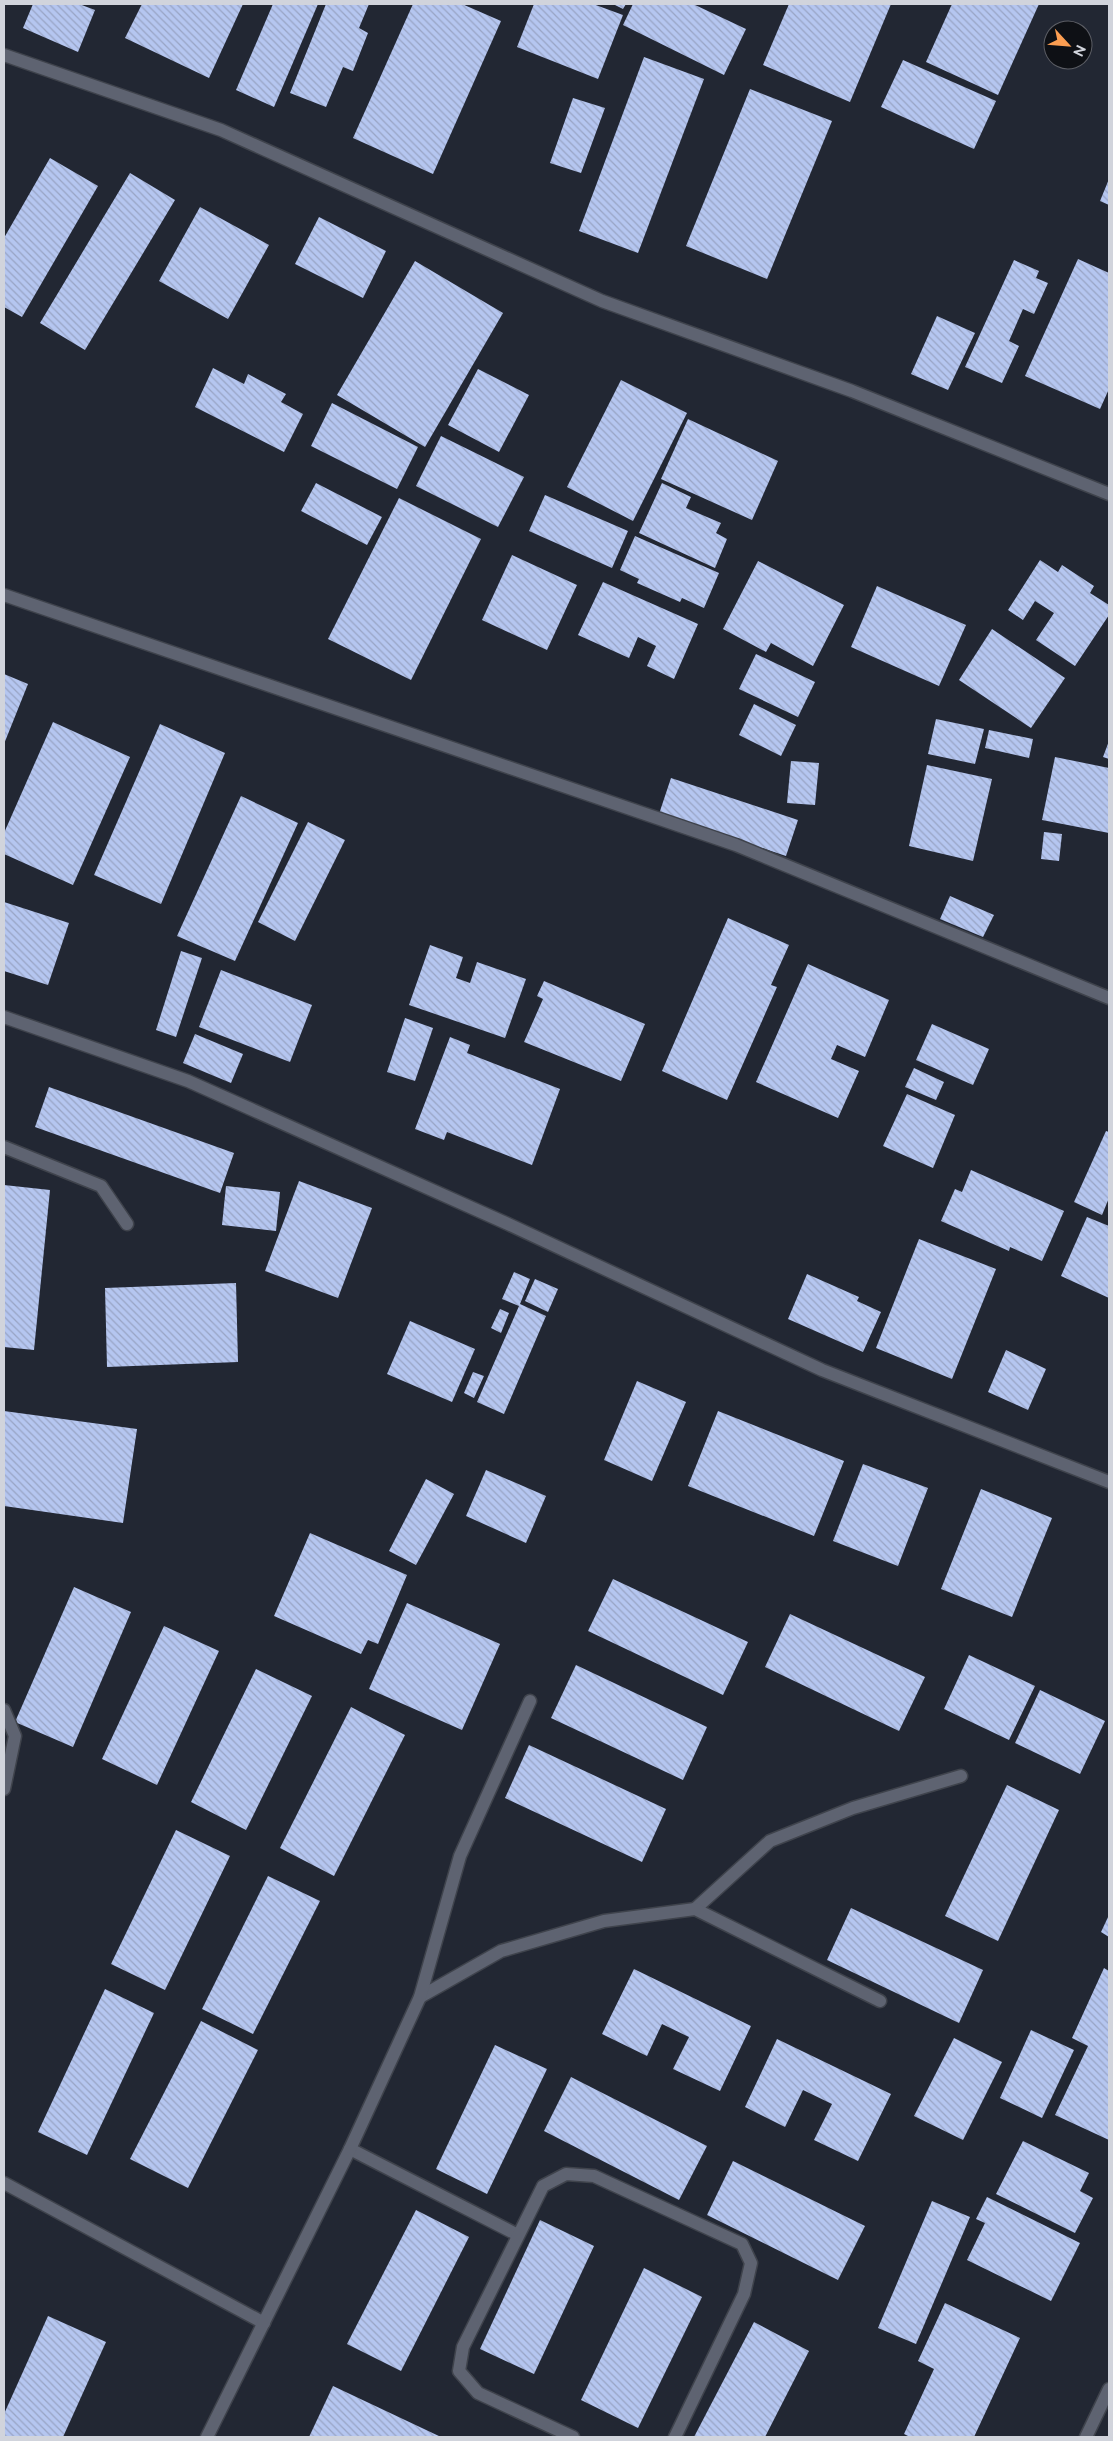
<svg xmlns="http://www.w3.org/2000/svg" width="1113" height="2441" viewBox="0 0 1113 2441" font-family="Raleway,sans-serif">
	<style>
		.building { fill: url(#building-back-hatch) }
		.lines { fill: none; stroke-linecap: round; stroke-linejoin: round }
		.lane-casing { stroke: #3f434c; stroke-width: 15 }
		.street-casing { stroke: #3f434c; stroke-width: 15 }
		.lane { stroke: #5e6371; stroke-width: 12 }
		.street { stroke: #5e6371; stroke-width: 12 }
	</style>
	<defs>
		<pattern id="building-back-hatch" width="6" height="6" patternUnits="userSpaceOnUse" patternTransform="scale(1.25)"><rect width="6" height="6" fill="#b5c6f0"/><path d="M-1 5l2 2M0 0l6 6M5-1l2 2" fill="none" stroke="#98a4c4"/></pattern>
	</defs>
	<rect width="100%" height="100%" fill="#222733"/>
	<!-- building -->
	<g class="building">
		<polygon points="33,4 79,4 95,10 78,52 23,28"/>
		<polygon points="142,4 243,4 209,78 125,38"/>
		<polygon points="273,4 318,4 274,107 236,90"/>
		<polygon points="326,4 369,4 359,28 368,33 353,71 343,67 326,107 290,93"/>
		<polygon points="413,4 462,4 501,21 433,174 353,138"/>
		<polygon points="534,4 593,4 623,15 598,79 517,47"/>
		<polygon points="613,4 626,4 623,9"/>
		<polygon points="633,4 693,4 746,29 724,75 623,25"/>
		<polygon points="789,4 891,4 850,102 763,65"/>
		<polygon points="952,4 1039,4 998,95 926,62"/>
		<polygon points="644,57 704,79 638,253 579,231"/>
		<polygon points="903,60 996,101 974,149 881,107"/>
		<polygon points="750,89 832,121 767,279 686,246"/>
		<polygon points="573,98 605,108 581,173 550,163"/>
		<polygon points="50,158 98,186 22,317 4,307 4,238"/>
		<polygon points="130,173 175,200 85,350 40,323"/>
		<polygon points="1109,179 1109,205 1100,201"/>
		<polygon points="200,207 269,245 228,319 159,281"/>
		<polygon points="319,217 386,251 363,298 295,264"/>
		<polygon points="1078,259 1109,273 1109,389 1100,409 1025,376"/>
		<polygon points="1014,260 1039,271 1036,278 1048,283 1034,314 1023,309 1009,341 1019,346 1002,383 965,367"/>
		<polygon points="415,261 503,313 425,447 337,395"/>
		<polygon points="937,316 975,333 948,390 911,374"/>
		<polygon points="213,368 244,384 248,374 286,394 281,402 303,414 284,452 195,407"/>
		<polygon points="478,369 529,395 499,452 448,425"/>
		<polygon points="621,380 687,413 633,521 567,487"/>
		<polygon points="332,403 418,447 397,489 311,446"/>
		<polygon points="688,419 778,461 752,520 661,479"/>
		<polygon points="441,436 524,477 498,527 416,486"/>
		<polygon points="316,483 382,517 367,545 301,511"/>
		<polygon points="662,483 691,497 686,508 721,523 716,533 727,539 715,568 639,533"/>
		<polygon points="545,495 628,531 612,568 529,531"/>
		<polygon points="399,498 481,539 411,680 328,639"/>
		<polygon points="635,536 719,573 704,608 682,598 680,602 637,583 639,579 620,570"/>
		<polygon points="512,555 577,585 547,650 482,620"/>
		<polygon points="1040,560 1058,572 1062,565 1094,586 1090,593 1109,605 1109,615 1075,666 1036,640 1054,613 1035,601 1023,620 1008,610"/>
		<polygon points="758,561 844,605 813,666 771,643 766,652 723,629"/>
		<polygon points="603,582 698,624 674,679 647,666 656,646 638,637 629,658 578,635"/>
		<polygon points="877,586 966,625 939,686 851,647"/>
		<polygon points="992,629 1065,678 1031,728 959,680"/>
		<polygon points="756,654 815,682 798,717 739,689"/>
		<polygon points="4,674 28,684 4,744"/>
		<polygon points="754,704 796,725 781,756 739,735"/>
		<polygon points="936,719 984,729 975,764 928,754"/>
		<polygon points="53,722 130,757 73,885 4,854 4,833"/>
		<polygon points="160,724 225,753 161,904 94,875"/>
		<polygon points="989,730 1033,739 1029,758 985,748"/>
		<polygon points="1109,741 1109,759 1103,757"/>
		<polygon points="1055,757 1109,768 1109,833 1042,820"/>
		<polygon points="791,761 819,763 815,805 787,803"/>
		<polygon points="927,765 992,779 973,861 909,846"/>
		<polygon points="671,778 798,820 786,856 659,814"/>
		<polygon points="241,796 298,823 235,961 177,936"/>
		<polygon points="308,822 345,840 295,941 258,922"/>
		<polygon points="1044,832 1062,834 1059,861 1041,859"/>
		<polygon points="950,896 994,915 983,937 940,919"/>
		<polygon points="4,902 69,923 48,985 4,971"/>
		<polygon points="728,918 789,945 771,985 777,987 727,1100 662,1071"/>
		<polygon points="430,945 463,957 456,978 470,983 477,962 526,979 505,1038 409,1005"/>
		<polygon points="181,951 202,958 176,1037 156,1030"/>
		<polygon points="808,964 889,1000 865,1057 837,1045 831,1059 859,1071 838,1118 756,1082"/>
		<polygon points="221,970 312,1005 290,1062 199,1027"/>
		<polygon points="544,981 645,1024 621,1081 524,1042 543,999 537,996"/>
		<polygon points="405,1018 433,1028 415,1081 387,1072"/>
		<polygon points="932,1024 989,1049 973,1085 916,1060"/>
		<polygon points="195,1034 243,1054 231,1083 183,1063"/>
		<polygon points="450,1037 470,1045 467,1053 560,1089 532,1165 447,1132 444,1140 415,1129"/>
		<polygon points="914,1068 944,1082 936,1100 905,1087"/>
		<polygon points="49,1087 234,1153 220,1193 35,1127"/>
		<polygon points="907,1094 955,1115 933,1168 883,1146"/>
		<polygon points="1106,1131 1109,1132 1109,1198 1102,1215 1074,1202"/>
		<polygon points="971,1170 1064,1211 1042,1261 1010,1247 1009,1251 941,1221 955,1189 962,1192"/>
		<polygon points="299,1181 372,1208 338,1298 265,1271"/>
		<polygon points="4,1185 50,1190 34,1350 4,1347"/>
		<polygon points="226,1186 280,1192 276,1231 222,1225"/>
		<polygon points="1087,1217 1109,1226 1109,1298 1061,1276"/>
		<polygon points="919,1239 996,1269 952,1379 876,1348"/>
		<polygon points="514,1272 530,1279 520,1304 546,1316 504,1414 477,1402 519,1306 502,1299"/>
		<polygon points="807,1274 859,1297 857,1301 881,1312 863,1352 788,1319"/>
		<polygon points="535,1279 558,1289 548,1312 525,1301"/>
		<polygon points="236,1283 238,1362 107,1367 105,1288"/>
		<polygon points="500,1309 509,1313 501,1333 491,1328"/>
		<polygon points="410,1321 475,1349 452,1402 387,1374"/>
		<polygon points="1006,1350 1046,1369 1028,1410 988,1392"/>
		<polygon points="473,1372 484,1376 474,1398 464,1393"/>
		<polygon points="637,1381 686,1402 652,1481 604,1460"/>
		<polygon points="4,1411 137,1429 123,1523 4,1506"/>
		<polygon points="718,1411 844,1461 814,1536 688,1486"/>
		<polygon points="863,1464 928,1488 898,1566 833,1541"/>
		<polygon points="486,1470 546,1496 526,1543 466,1516"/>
		<polygon points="426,1479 454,1494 416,1565 389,1551"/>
		<polygon points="981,1489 1052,1518 1012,1617 941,1589"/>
		<polygon points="310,1533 407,1575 378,1644 368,1640 361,1654 274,1616"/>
		<polygon points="613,1579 748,1642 723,1695 588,1631"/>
		<polygon points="74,1587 131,1612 73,1747 15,1722"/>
		<polygon points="407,1603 500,1644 462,1730 369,1689"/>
		<polygon points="790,1614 925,1677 899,1731 765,1667"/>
		<polygon points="164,1626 219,1651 157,1785 102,1759"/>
		<polygon points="969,1655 1035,1686 1009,1740 944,1709"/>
		<polygon points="576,1665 707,1727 683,1780 551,1718"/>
		<polygon points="256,1669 312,1696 246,1830 191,1802"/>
		<polygon points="1040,1690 1105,1721 1080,1774 1015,1743"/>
		<polygon points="351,1707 405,1735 334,1876 280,1848"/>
		<polygon points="529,1745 666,1809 642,1862 505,1798"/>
		<polygon points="1007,1785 1059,1810 998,1941 945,1916"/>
		<polygon points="176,1830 230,1856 165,1990 111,1964"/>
		<polygon points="268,1876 320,1901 253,2034 202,2009"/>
		<polygon points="851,1908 983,1970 959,2023 827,1960"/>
		<polygon points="1109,1915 1109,1937 1101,1932"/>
		<polygon points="1104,1968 1109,1971 1109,2140 1055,2115 1088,2046 1072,2038"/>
		<polygon points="634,1969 751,2026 720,2091 673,2069 689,2037 662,2024 647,2056 602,2034"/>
		<polygon points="105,1989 154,2013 87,2155 38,2132"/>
		<polygon points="201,2021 258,2050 188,2188 130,2159"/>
		<polygon points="1031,2030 1074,2050 1042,2118 1000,2098"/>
		<polygon points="954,2038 1002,2062 963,2140 914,2116"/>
		<polygon points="777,2039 891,2094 858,2161 814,2140 832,2104 803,2090 785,2127 745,2107"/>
		<polygon points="495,2045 547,2069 487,2194 436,2169"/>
		<polygon points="571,2077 707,2146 679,2200 544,2131"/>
		<polygon points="1023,2141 1089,2173 1080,2191 1093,2198 1075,2233 996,2194"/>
		<polygon points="733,2161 865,2226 838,2280 707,2215"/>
		<polygon points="987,2197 1080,2243 1051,2301 967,2260 985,2223 976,2219"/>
		<polygon points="932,2201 970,2217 916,2344 878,2328"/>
		<polygon points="416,2210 469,2237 401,2371 347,2344"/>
		<polygon points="540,2220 594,2246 534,2374 480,2349"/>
		<polygon points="644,2268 702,2297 638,2428 581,2400"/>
		<polygon points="945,2303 1020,2338 974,2437 910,2437 904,2434 934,2369 918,2361"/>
		<polygon points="48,2316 106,2342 63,2437 4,2437 4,2414"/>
		<polygon points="754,2322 809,2351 765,2437 694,2437"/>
		<polygon points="333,2386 441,2437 309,2437"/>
	</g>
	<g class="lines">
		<defs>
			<polyline id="lane" points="4,1147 101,1186 127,1224"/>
			<g id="street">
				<polyline points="4,55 221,130 602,301 852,391 1109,494"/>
				<polyline points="4,595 736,845 1109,998"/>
				<polyline points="4,1017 188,1081 508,1224 822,1370 1109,1482"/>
				<polyline points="4,1710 15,1736 4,1789"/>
				<polyline points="695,1909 770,1841 853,1808 961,1776"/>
				<polyline points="420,1997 501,1951 604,1921 695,1909 880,2001"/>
				<polyline points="350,2149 518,2235"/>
				<polyline points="4,2183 264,2323"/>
				<polyline points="207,2437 350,2149 420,1997 460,1856 530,1701"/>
				<polyline points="573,2437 478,2393 459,2371 463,2347 543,2186 566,2174 594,2176 742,2244 751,2263 744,2294 675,2437"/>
				<polyline points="1086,2437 1109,2389"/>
			</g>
		</defs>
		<!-- lane casing -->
		<use href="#lane" class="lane-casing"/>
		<!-- street casing -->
		<use href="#street" class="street-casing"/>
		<!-- lane -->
		<use href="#lane" class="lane"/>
		<!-- street -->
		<use href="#street" class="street"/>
	</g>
	<!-- border -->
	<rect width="1113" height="2441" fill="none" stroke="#d1d4dc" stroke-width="10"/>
	<!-- north arrow -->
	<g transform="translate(1068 45) rotate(116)"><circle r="24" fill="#0e1015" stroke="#5c5e65"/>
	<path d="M0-4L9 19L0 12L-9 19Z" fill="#fc9e52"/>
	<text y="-8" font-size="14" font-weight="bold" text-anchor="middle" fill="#d1d4dc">N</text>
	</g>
</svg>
